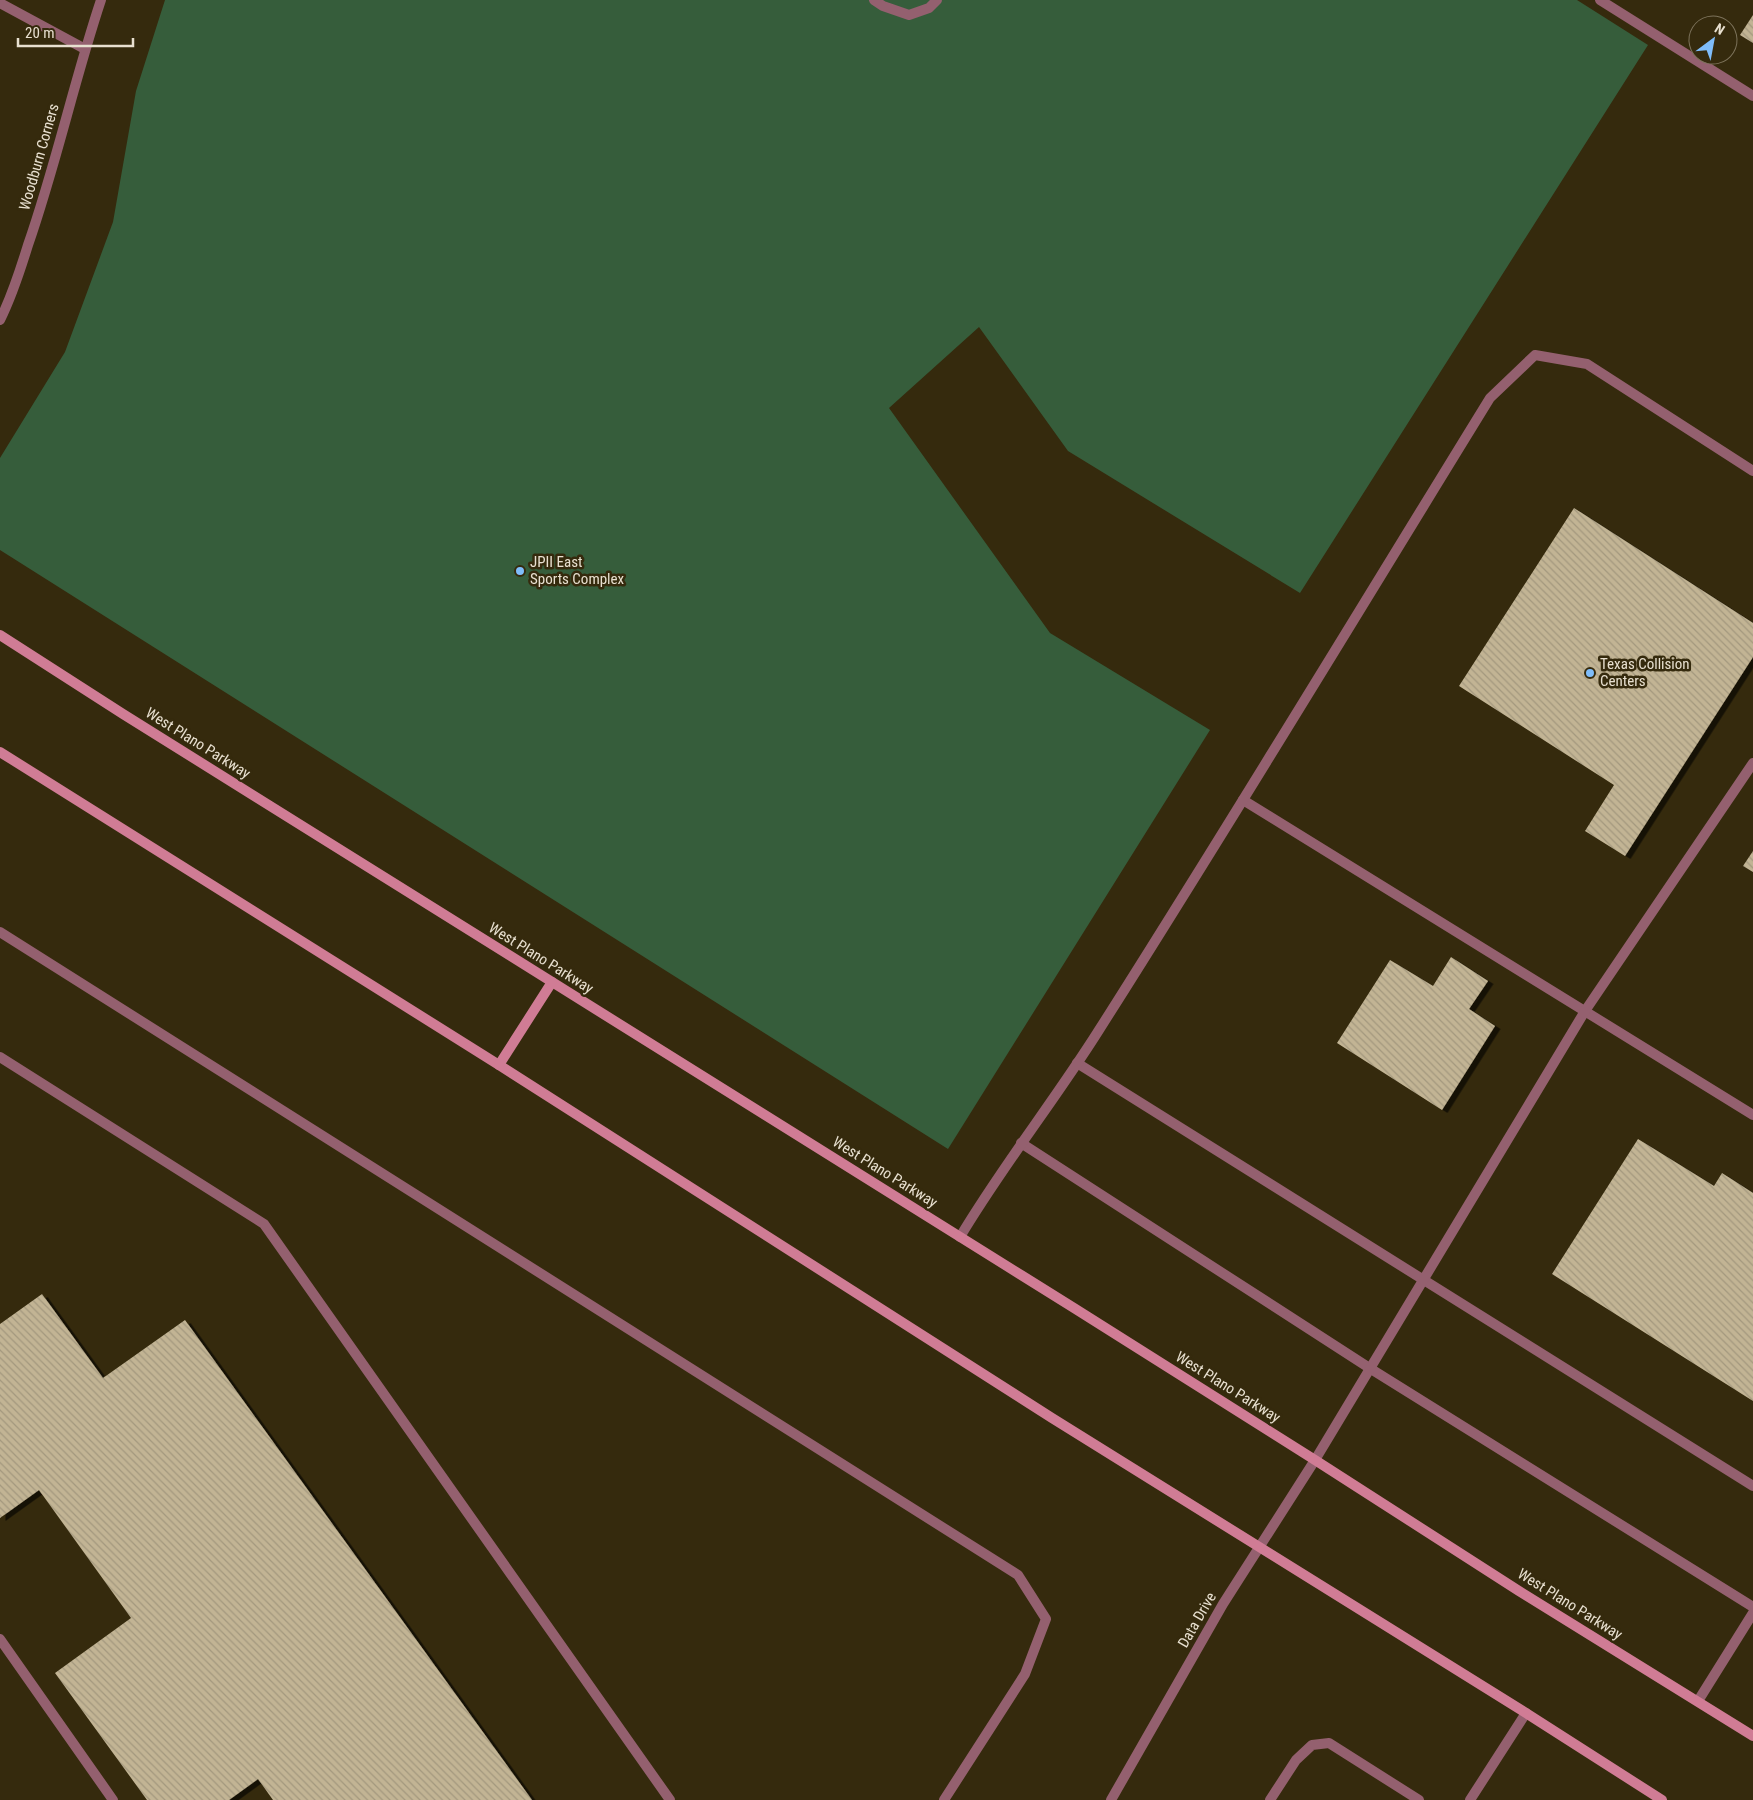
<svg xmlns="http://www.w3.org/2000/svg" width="1753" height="1800" viewBox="0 0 1753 1800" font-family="'Roboto Condensed',sans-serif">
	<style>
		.pitch { fill: #365d3b }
		.building { fill: url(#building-back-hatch); filter: url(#shadow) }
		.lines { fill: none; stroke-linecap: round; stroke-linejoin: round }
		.service { stroke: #94606f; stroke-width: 10 }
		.minor { stroke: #94606f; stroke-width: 10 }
		.secondary { stroke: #d07c95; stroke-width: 10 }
		.poi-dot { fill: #7fbdfa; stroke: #352a0d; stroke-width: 2 }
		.labels { text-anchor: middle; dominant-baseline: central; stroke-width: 5; stroke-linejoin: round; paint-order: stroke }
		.street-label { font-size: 15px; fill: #e8e0d0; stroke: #352a0d }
		.poi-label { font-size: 15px; fill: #e8e0d0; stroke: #352a0d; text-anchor: start }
	</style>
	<defs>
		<pattern id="building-back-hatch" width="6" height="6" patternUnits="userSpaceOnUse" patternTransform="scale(1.25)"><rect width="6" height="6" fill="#c2b494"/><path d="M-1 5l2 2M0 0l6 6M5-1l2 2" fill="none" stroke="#a3987e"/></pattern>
		<filter id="shadow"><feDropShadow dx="5.5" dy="3" stdDeviation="0" flood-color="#0009"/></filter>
	</defs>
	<rect width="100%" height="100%" fill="#352a0d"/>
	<!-- pitch -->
	<polygon class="pitch" points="165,0 1577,0 1648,45 1300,593 1068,451 979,327 889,408 1050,633 1210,730 948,1149 0,550 0,458 65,352 113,222 136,91"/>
	<!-- building -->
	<g class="building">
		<polygon points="1753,15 1753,43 1740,35"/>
		<polygon points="1574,508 1753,623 1753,657 1625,856 1585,831 1614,785 1459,686"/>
		<polygon points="1753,851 1753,872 1743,866"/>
		<polygon points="1451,957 1488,981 1469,1009 1495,1026 1442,1110 1337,1043 1390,960 1433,986"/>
		<polygon points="1638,1139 1714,1186 1722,1173 1753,1193 1753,1401 1552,1274"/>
		<polygon points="42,1294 103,1378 185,1320 532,1800 273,1800 258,1779 229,1800 147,1800 55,1673 131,1618 39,1490 0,1518 0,1324"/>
	</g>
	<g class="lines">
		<!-- service -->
		<g class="service">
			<polyline points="874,0 883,6 909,15 929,8 937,0"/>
			<polyline points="1600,0 1753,96"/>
			<polyline points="0,3 85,49"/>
			<polyline points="1243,800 1753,1115"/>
			<polyline points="0,932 1018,1575 1046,1619 1025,1674 944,1800"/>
			<polyline points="0,1057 264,1224 670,1800"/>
			<polyline points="1077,1063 1753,1486"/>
			<polyline points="1021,1143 1371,1369 1753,1607"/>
			<path d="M 960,1237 C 1003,1165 1055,1100 1099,1030 C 1232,821 1360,609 1490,398 L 1535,355 L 1587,364 L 1753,471"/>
			<polyline points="1315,1460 1585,1011 1753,763"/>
			<polyline points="0,1639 113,1800"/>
			<polyline points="1698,1701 1753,1613"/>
			<polyline points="1270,1800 1296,1760 1312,1745 1329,1743 1419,1800"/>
			<polyline points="1470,1800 1526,1713"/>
		</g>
		<!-- minor -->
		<g class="minor">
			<path d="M 0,320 C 12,296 20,271 28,245 C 56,165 74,81 101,0"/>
			<polyline points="1111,1800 1223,1604 1315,1460"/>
		</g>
		<!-- secondary -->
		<g class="secondary">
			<polyline points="0,635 123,714 1074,1308 1315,1460 1519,1591 1753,1736"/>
			<polyline points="0,752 499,1065 1052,1418 1526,1713 1662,1800"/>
			<polyline points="499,1065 552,982"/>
		</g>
	</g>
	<!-- markers -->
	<g class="poi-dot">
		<circle cx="520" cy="571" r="5"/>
		<circle cx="1590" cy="673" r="5"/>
	</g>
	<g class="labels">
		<!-- street labels -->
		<g class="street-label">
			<text transform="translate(39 157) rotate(-74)">Woodburn Corners</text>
			<text transform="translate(198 743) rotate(32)">West Plano Parkway</text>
			<text transform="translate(541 958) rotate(32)">West Plano Parkway</text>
			<text transform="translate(885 1172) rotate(32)">West Plano Parkway</text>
			<text transform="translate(1228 1387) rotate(32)">West Plano Parkway</text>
			<text transform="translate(1570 1604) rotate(32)">West Plano Parkway</text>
			<text transform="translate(1197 1620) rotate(-60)">Data Drive</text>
		</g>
		<!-- poi labels -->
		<g class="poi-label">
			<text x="530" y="562">JPII East<tspan x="530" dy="17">Sports Complex</tspan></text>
			<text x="1600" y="664">Texas Collision<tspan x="1600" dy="17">Centers</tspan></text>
		</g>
	</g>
	<!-- north arrow -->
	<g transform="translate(1713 40) rotate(32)"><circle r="24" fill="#352a0d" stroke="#7d735b"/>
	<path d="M0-4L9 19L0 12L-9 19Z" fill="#7fbdfa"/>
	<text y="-8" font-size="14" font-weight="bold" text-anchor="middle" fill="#e8e0d0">N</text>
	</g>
	<!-- scale -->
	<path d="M18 38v8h115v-8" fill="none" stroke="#e8e0d0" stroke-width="2.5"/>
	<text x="25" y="38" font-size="15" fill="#e8e0d0" stroke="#352a0d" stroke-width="4" paint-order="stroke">20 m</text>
</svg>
